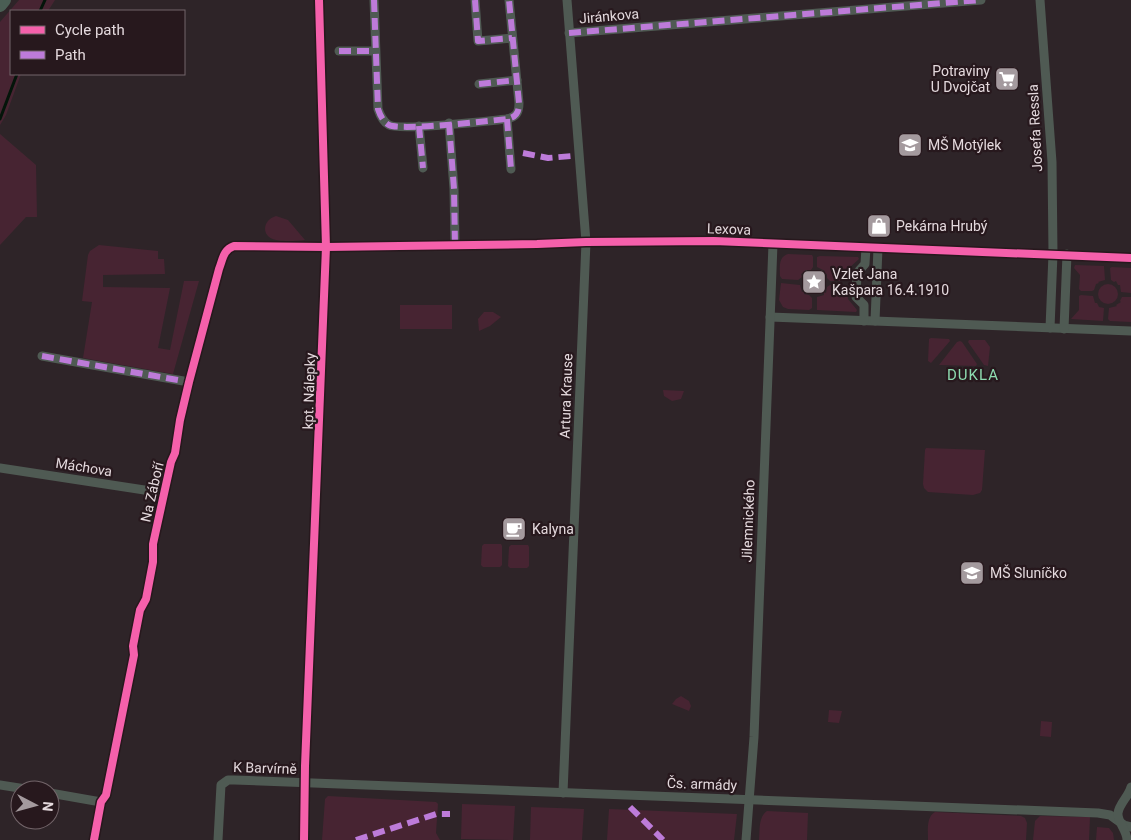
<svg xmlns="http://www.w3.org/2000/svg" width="1131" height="840" viewBox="0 0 1131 840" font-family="Roboto,sans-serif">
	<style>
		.green { fill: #472432 }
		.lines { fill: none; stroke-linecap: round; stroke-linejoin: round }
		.stream { stroke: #04150a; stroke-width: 3 }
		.minor { stroke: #4f5a53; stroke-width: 9 }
		.primary { stroke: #4a5e54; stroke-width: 14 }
		.quiet { stroke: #bd7bd9; stroke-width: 6; stroke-dasharray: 12 6; stroke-linecap: butt }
		.cycleway-casing { stroke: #27181d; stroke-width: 11 }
		.cycleway { stroke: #f560ab; stroke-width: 8 }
		.labels { text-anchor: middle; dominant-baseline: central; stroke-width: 4.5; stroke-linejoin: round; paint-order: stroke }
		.street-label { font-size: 14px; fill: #e4d9dd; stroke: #27181d }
		.poi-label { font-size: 14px; fill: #e4d9dd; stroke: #27181d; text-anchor: start }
		.neighbourhood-label { font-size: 15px; letter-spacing: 1px; fill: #8edcb0; stroke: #27181d }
	</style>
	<rect width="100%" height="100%" fill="#2e2428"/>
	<!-- green -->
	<g class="green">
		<polygon points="19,0 55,0 48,11 11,11 11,74 21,74 6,115 0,125 0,22"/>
		<polygon points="0,134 36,165 37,217 26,217 0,245"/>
		<path d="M 276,216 L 288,220 L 305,240 C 296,241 285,242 276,240 C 261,237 262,220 276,216 Z"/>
		<polygon points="99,245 158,251 158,259 164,259 165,274 103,275 103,287 170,288 158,348 170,350 184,281 199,281 173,374 83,358 92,302 82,301 88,255 90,251"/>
		<path d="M 788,254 L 812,255 L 813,257 L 813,267 L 811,270 L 805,270 L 805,272 L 801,274 L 802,277 L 798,280 L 782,279 L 780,276 C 780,268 778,257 788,254 Z"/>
		<polygon points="820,256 858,257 859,259 849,268 848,281 830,281 827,278 827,274 824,273 825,271 817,267 817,257"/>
		<polygon points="1075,265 1104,266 1105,280 1098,282 1099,283 1096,284 1094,290 1092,291 1081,291 1079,289 1080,275 1074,268"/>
		<polygon points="1112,267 1131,268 1131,293 1121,292 1120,285 1118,285 1116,281 1114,282 1111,280 1110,268"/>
		<circle cx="814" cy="282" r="10"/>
		<polygon points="781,283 800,285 802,292 804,291 804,294 809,295 812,298 812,308 809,310 788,309 783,307 779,300"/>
		<circle cx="1108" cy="294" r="10"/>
		<polygon points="830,285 847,286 848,299 857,310 856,312 817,310 817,297 824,295 824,292 826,293 827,287"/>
		<polygon points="1081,295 1093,296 1095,303 1097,303 1099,307 1104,308 1103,321 1071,319 1079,310 1079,296"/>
		<polygon points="1122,297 1131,297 1131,322 1110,321 1108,319 1109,308 1117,306 1116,305 1121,302 1120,301"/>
		<rect x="400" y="305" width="52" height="24"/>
		<polygon points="484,312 493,312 501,317 490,326 479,331 478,319"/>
		<polygon points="931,338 949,339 950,341 931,363 928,361 929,339"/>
		<polygon points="969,340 985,340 990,347 988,366 984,365 968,342"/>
		<polygon points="960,341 962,342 977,364 976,366 939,365 957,342"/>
		<polygon points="663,390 684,391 681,399 672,401 664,396"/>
		<polygon points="926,448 985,450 982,490 980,493 973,495 928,492 924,488 923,484 925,450"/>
		<polygon points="484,544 501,544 502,546 502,565 500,567 483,567 481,565 482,546"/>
		<polygon points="511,545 528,545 529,547 529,566 527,568 510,568 508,566 509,547"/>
		<polygon points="681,696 689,701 691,706 689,711 672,704 676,699"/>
		<polygon points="829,710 842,711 839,723 828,722"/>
		<polygon points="1041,721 1052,722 1051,737 1040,736"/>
		<polygon points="328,796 436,802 438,804 436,833 440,840 322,840 325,799"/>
		<polygon points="462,804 515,806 513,840 461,839"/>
		<polygon points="531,807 584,809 582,840 530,840"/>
		<polygon points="609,809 737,814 734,840 607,840"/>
		<path d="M 767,811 L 808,813 L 807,840 L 759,840 C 760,831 758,817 767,811 Z"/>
		<path d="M 935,812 L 1021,816 L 1025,818 L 1027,823 L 1026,840 L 928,840 C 928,831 926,817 935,812 Z"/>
		<polygon points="1040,816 1090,817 1089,840 1033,840 1035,821"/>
		<polygon points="1097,827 1109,828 1113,833 1114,840 1096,840"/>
	</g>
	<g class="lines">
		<!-- stream -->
		<g class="stream">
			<polyline points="40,11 45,0"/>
			<polyline points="0,119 17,74"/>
		</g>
		<!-- minor -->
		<g class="minor">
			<path d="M 374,0 L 378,109 C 380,115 383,122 389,125 C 401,131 487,121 507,119 C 516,117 519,113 519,103 L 509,0"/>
			<polyline points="475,0 478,41 512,38"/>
			<polyline points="1040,0 1052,162 1053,254 1050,328"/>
			<polyline points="569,33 981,0"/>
			<polyline points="339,51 375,51"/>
			<polyline points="479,84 517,80"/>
			<polyline points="507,119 511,169"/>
			<polyline points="449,123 454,189 455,245"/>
			<polyline points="419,126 423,168"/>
			<polyline points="770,317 1131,331"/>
			<polyline points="864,321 864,305 856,297 857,273 865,264 866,247"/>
			<polyline points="875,321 878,248"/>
			<polyline points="1064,329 1067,254"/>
			<polyline points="42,356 189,382"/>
			<polyline points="0,468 164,493"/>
			<polyline points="0,785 32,790"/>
			<polyline points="50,793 101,802"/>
			<polyline points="563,793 586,242 567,0"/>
			<path d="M 94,840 L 101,802 L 106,795 L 134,655 L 133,646 L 140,610 L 146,599 L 153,562 L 153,544 L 171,462 L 175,453 L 180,420 L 189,382 L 219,269 C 223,259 223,250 234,246 L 326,247 L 537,244 L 586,242 L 714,241 L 1131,258"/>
			<polyline points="218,840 221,785 228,780 234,780 1098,813 1110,815 1124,825 1131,827"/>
			<polyline points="304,840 305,766 326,247 319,0"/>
			<polyline points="746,840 754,737 773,244"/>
			<path d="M 1127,840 C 1127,830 1117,822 1118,813 C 1119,804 1129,796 1131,787"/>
		</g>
		<!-- primary -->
		<polyline class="primary" points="0,5 4,0"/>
		<!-- quiet -->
		<g class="quiet">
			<path d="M 374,0 L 378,109 C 380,115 383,122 389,125 C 401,131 487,121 507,119 C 516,117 519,113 519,103 L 509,0"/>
			<polyline points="475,0 478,41 512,38"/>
			<polyline points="569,33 981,0"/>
			<polyline points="339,51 375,51"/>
			<polyline points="479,84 517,80"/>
			<polyline points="507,119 511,169"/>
			<polyline points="449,123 454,189 455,245"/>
			<polyline points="419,126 423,168"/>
			<polyline points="523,153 548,158 572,156"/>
			<polyline points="42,356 189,382"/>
			<polyline points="630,807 663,840"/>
			<polyline points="356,840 436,814 450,814"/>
		</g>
		<defs>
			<g id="cycleway">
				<path d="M 94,840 L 101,802 L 106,795 L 134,655 L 133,646 L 140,610 L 146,599 L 153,562 L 153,544 L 171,462 L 175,453 L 180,420 L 189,382 L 219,269 C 223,259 223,250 234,246 L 326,247 L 537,244 L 586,242 L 714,241 L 1131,258"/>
				<polyline points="304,840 305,766 326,247 319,0"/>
			</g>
		</defs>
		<!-- cycleway casing -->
		<use href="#cycleway" class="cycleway-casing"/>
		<!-- cycleway -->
		<use href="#cycleway" class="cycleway"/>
	</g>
	<!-- icons -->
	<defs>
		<symbol id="supermarket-square" viewBox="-11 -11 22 22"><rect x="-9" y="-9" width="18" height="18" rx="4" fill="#a49a9e" stroke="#27181d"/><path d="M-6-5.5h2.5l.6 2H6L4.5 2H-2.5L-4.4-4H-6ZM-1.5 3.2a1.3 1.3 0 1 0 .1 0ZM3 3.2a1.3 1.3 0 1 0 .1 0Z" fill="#fff"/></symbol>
		<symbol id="school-square" viewBox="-11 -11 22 22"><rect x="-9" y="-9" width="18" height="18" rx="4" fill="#a49a9e" stroke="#27181d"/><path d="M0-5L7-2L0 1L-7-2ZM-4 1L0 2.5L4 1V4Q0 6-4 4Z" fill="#fff"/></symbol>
		<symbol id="shop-square" viewBox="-11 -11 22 22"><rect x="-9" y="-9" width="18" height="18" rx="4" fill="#a49a9e" stroke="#27181d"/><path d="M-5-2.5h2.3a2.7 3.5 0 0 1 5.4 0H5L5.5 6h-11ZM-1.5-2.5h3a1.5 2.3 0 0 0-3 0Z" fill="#fff"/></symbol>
		<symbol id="sight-square" viewBox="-11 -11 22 22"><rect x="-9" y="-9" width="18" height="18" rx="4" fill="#a49a9e" stroke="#27181d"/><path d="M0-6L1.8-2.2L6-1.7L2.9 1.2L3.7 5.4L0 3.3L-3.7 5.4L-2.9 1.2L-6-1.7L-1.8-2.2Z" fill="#fff"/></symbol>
		<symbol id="cafe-square" viewBox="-11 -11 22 22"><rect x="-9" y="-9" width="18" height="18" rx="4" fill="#a49a9e" stroke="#27181d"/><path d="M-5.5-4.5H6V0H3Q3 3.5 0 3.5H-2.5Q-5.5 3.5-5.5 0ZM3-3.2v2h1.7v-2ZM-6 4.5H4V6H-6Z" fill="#fff"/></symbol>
	</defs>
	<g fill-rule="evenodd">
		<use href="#supermarket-square" x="993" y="65" width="28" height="28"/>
		<use href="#school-square" x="896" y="131" width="28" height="28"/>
		<use href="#shop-square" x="865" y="212" width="28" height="28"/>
		<use href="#sight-square" x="800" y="268" width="28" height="28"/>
		<use href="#cafe-square" x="500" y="515" width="28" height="28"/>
		<use href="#school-square" x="958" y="559" width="28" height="28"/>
	</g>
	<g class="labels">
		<!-- street labels -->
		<g class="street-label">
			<text transform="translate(609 16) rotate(-5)">Jiránkova</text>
			<text transform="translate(1035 128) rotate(-93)">Josefa Ressla</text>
			<text transform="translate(729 229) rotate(2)">Lexova</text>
			<text transform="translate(309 391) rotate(-88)">kpt. Nálepky</text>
			<text transform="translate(566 396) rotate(-88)">Artura Krause</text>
			<text transform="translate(84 467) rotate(9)">Máchova</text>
			<text transform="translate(152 492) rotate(-77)">Na Záboří</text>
			<text transform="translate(748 521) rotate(-88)">Jilemnického</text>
			<text transform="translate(265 768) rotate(2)">K Barvírně</text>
			<text transform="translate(702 784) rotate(2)">Čs. armády</text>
		</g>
		<!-- poi labels -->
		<g class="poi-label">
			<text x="990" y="71" text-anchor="end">Potraviny<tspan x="990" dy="16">U Dvojčat</tspan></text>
			<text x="928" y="145">MŠ Motýlek</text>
			<text x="896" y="226">Pekárna Hrubý</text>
			<text x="832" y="274">Vzlet Jana<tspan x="832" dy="16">Kašpara 16.4.1910</tspan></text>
			<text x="532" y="529">Kalyna</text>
			<text x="990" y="573">MŠ Sluníčko</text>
		</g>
		<!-- neighbourhood labels -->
		<g class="neighbourhood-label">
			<text x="973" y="375">DUKLA</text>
		</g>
	</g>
	<!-- legend -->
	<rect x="10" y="10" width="175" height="65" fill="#27181d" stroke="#73656a"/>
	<rect x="20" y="26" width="25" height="8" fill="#f560ab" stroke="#73656a"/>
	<text x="55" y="35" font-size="15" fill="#e4d9dd">Cycle path</text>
	<rect x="20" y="51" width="25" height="8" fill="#bd7bd9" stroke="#73656a"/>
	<text x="55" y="60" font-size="15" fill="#e4d9dd">Path</text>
	<!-- north arrow -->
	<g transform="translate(35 805) rotate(96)"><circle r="24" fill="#27181d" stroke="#73656a"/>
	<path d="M0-4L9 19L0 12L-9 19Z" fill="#a49a9e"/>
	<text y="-8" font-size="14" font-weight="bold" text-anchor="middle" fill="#e4d9dd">N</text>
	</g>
</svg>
